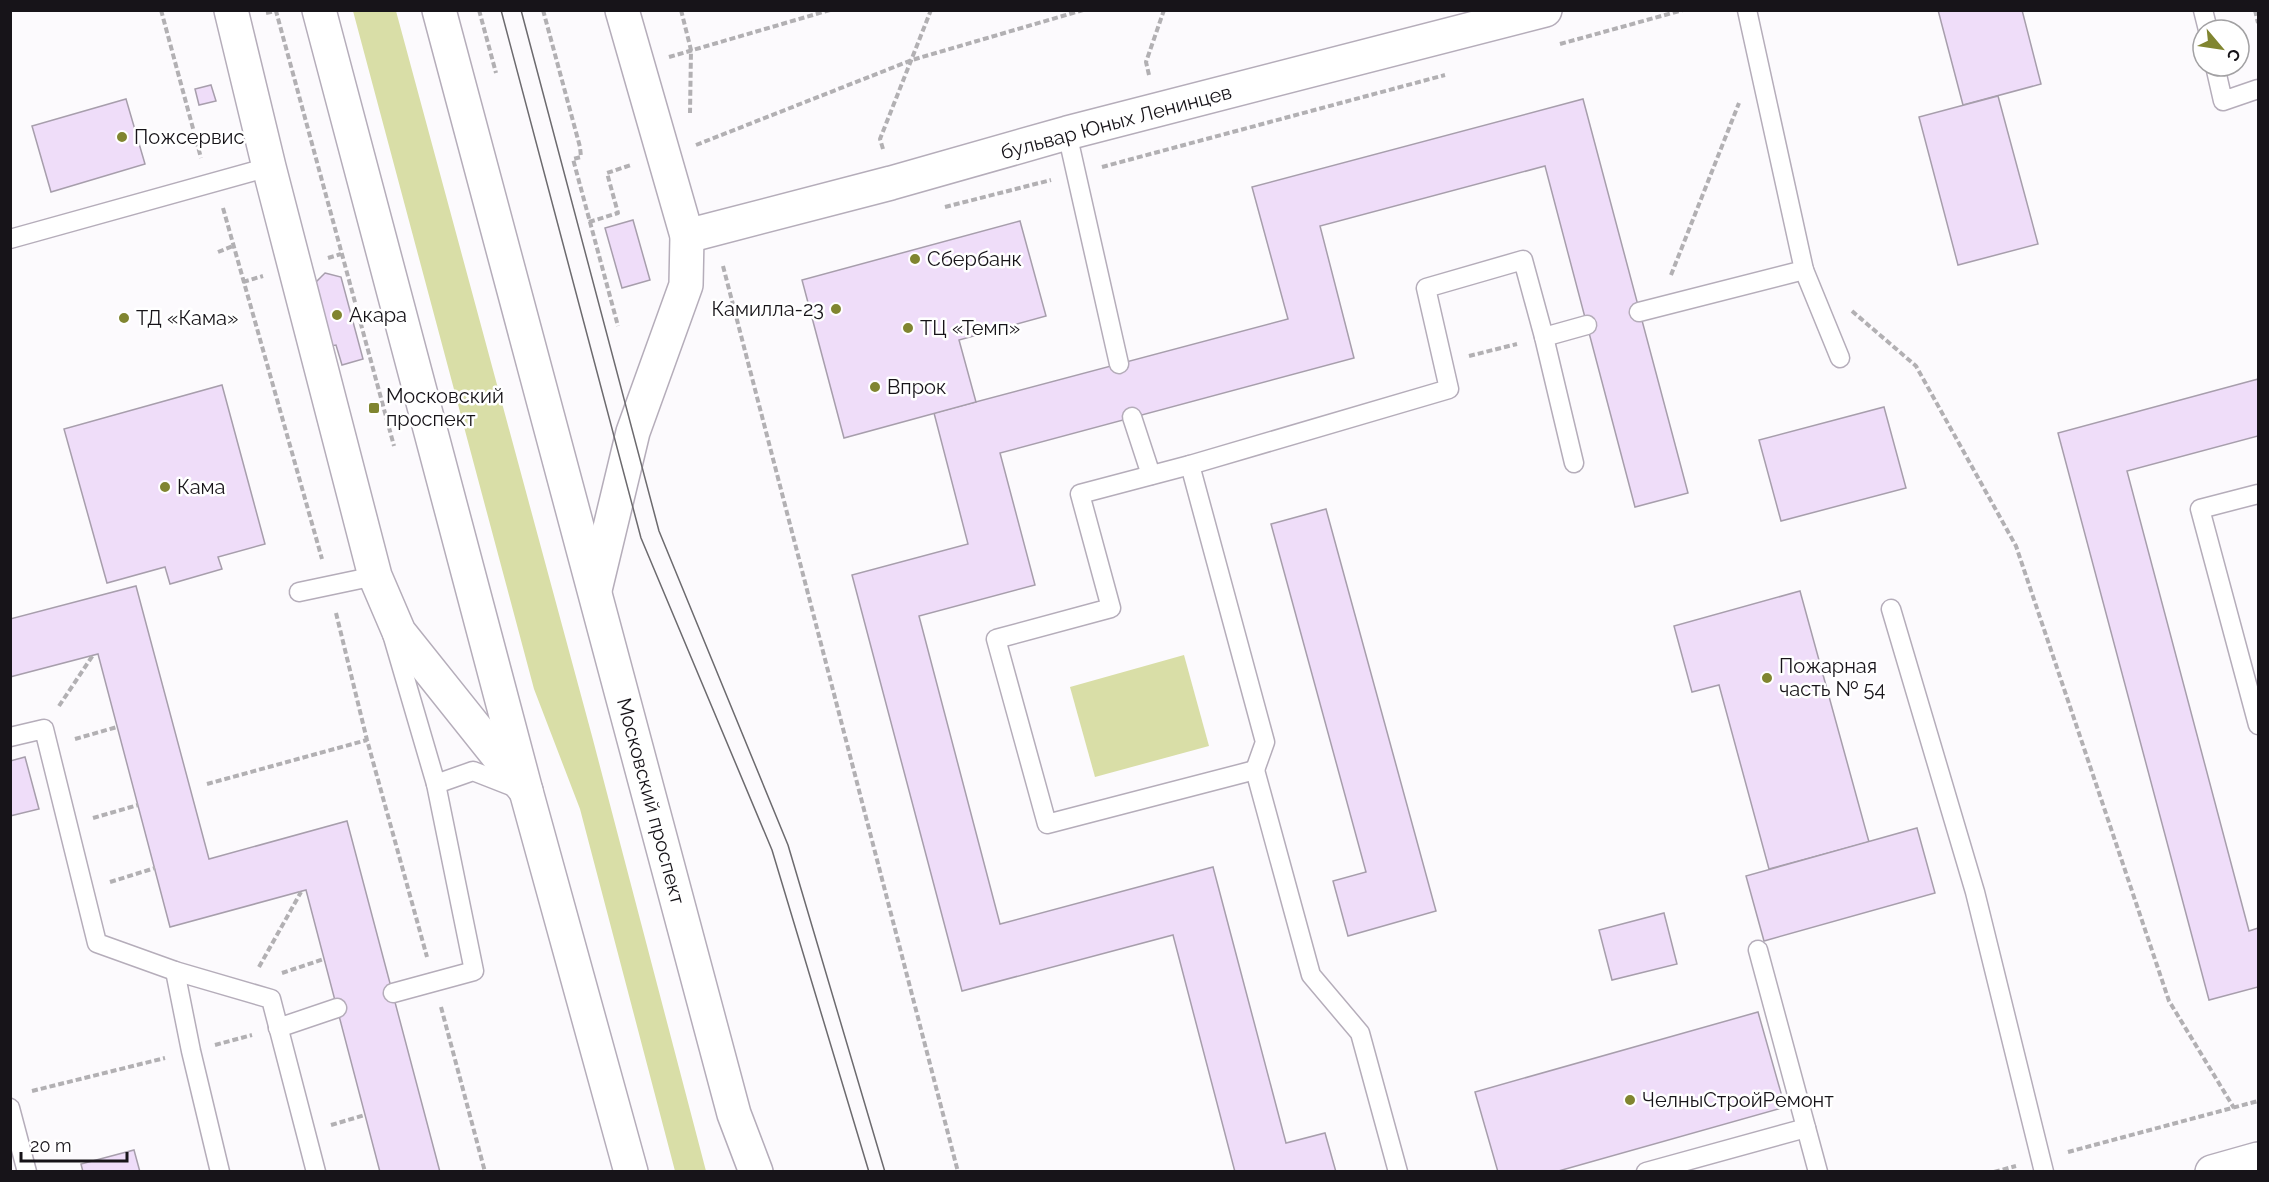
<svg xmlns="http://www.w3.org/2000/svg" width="2269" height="1182" viewBox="0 0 2269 1182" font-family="Raleway,sans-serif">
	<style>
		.green { fill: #d9dea7 }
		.building { fill: #efddf9; stroke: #a79eac; stroke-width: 1.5 }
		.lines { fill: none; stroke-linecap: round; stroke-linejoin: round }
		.lane-casing { stroke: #b5adba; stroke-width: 21 }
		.street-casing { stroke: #b5adba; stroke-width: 36 }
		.secondary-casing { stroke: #b5adba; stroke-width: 36 }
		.path { stroke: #b2b0b3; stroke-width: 4; stroke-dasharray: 6 3; stroke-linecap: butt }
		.lane { stroke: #fff; stroke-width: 18 }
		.street { stroke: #fff; stroke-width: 33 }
		.secondary { stroke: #fff; stroke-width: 33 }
		.tram { stroke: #6c6a6e; stroke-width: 1.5 }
		.poi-dot { fill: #808530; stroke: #fff; stroke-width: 2 }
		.labels { text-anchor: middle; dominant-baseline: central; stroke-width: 5; stroke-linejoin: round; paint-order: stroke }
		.street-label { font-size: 20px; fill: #171419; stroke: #fff }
		.poi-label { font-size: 20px; fill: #171419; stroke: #fff; text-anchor: start }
	</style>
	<rect width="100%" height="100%" fill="#fcfafd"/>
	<!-- green -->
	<g class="green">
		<polygon points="353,11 396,11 592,736 706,1171 675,1171 580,809 534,689"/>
		<polygon points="1184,655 1209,746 1095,777 1070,687"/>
	</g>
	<!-- building -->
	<g class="building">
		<polygon points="1938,10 2022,10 2041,84 1963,105"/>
		<polygon points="211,85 216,101 199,105 195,89"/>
		<polygon points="1998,96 2038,244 1958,265 1919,117"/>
		<polygon points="126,99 145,164 51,192 32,126"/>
		<polygon points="1583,99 1688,493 1635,507 1545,166 1320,226 1354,358 1000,453 1035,585 919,616 1000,924 1213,867 1286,1143 1325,1133 1336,1172 1235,1172 1173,935 962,991 852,575 968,544 934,413 1288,319 1252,187"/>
		<polygon points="633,220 650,280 622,288 605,228"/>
		<polygon points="1020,221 1046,316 959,340 976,402 844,438 802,280"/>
		<polygon points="325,273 341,277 363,359 342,365 336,345 331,346 314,284"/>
		<polygon points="2258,379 2258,436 2127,471 2249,931 2258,928 2258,987 2209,1000 2058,433"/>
		<polygon points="222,385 265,544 218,557 222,569 170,584 165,567 107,583 64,429"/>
		<polygon points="1884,407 1906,488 1781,521 1759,440"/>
		<polygon points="1326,509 1436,911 1348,936 1333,881 1366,872 1271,524"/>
		<polygon points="136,586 209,859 347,821 440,1172 380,1172 306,890 170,927 98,654 10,677 10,619"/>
		<polygon points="1800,591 1869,842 1769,869 1719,685 1692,692 1674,626"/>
		<polygon points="25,757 39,809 10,816 10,761"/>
		<polygon points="1917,828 1935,893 1764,941 1746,876"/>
		<polygon points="1664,913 1677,964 1612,980 1599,930"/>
		<polygon points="1758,1012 1785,1107 1555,1172 1498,1172 1475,1092"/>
		<polygon points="134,1150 140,1172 83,1172 81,1164"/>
	</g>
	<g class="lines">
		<defs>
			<g id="lane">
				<polyline points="2203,10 2208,30"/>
				<polyline points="2215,66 2223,101 2258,89"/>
				<polyline points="1067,133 1119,364"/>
				<polyline points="10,239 269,167"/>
				<polyline points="1804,270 1840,358"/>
				<polyline points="1639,312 1804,270 1747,10"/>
				<polyline points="1544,337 1587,325"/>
				<polyline points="1132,417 1151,475"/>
				<polyline points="1190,465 1265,742 1255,770"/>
				<polyline points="2258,494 2200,509 2258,725"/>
				<polyline points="299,592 375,576 377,582"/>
				<polyline points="1891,609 1975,892 2044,1172"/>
				<polyline points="392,634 436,784 474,971 393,993"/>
				<polyline points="10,737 44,729 97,943 175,971 271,999 316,1172"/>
				<polyline points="436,784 473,771 519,789"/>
				<polyline points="1758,950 1818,1172"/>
				<polyline points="175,971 191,1051 220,1172"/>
				<polyline points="278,1028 337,1008"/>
				<polyline points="10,1108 27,1172"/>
				<polyline points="1398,1172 1360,1033 1311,975 1255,770 1047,824 996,639 1111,608 1080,494 1190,465 1449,389 1426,288 1523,260 1544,337 1574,463"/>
				<polyline points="1646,1172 1806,1128"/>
			</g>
			<g id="street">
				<polyline points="231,10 269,167 375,576 399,632 526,791"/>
				<polyline points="687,236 891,183 1067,133 1545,10"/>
				<polyline points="595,590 633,432 686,285 687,236 622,10"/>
				<polyline points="2212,1172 2258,1159"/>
			</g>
			<g id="secondary">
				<polyline points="319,10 526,791 631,1172"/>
				<polyline points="439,10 734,1114 756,1172"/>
			</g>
		</defs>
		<!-- lane casing -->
		<use href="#lane" class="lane-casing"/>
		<!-- street casing -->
		<use href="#street" class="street-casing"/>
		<!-- secondary casing -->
		<use href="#secondary" class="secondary-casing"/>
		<!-- path -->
		<g class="path">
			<polyline points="161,10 201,158"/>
			<polyline points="479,10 496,73"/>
			<polyline points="543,10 580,147 581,157 573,159 618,326"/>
			<polyline points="681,10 691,50 690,113"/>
			<polyline points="2255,10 2258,23"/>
			<polyline points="266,13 276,11 394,446"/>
			<polyline points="1560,44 1683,10"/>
			<polyline points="669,57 830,10"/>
			<polyline points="1149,75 1146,62 1164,10"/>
			<polyline points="696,145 912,60 1083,10"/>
			<polyline points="883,149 880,139 931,10"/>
			<polyline points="1102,167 1445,75"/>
			<polyline points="945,207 1051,180"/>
			<polyline points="223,208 322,559"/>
			<polyline points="589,222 618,213 607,173 631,165"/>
			<polyline points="218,252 233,246"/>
			<polyline points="328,258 341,254"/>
			<polyline points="723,266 958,1172"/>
			<polyline points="1671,275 1739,103"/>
			<polyline points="243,282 263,276"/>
			<polyline points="1852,311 1916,366 2016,546 2169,1001 2234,1108"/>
			<polyline points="1469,356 1517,344"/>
			<polyline points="336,613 367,740 427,957"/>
			<polyline points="59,706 93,655"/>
			<polyline points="75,739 117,727"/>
			<polyline points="207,784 367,740"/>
			<polyline points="93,818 138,805"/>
			<polyline points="110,882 155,868"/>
			<polyline points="259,967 301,892"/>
			<polyline points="282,973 324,959"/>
			<polyline points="441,1007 485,1172"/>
			<polyline points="215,1045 252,1035"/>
			<polyline points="32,1091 165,1058"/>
			<polyline points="331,1125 365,1115"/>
			<polyline points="2068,1152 2258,1101"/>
			<polyline points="1994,1172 2016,1166"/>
		</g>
		<!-- lane -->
		<use href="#lane" class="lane"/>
		<!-- street -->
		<use href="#street" class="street"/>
		<!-- secondary -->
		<use href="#secondary" class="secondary"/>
		<!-- tram -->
		<g class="tram">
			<polyline points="501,10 641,538 772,850 869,1172"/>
			<polyline points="521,10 659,531 788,845 885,1172"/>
		</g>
	</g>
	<!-- markers -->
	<g class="poi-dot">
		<circle cx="122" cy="137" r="6"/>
		<circle cx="915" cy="259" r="6"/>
		<circle cx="836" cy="309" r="6"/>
		<circle cx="337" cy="315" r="6"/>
		<circle cx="124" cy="318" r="6"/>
		<circle cx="908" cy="328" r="6"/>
		<circle cx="875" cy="387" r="6"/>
		<rect x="368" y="402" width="12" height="12" rx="3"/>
		<circle cx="165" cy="487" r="6"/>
		<circle cx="1767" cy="678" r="6"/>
		<circle cx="1630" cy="1100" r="6"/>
	</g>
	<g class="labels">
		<!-- street labels -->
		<g class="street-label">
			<text transform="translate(1116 122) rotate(-15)">бульвар Юных Ленинцев</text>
			<text transform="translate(651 801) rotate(75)">Московский проспект</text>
		</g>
		<!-- poi labels -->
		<g class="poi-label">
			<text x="134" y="137">Пожсервис</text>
			<text x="927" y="259">Сбербанк</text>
			<text x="824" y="309" text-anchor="end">Камилла-23</text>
			<text x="349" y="315">Акара</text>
			<text x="136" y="318">ТД «Кама»</text>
			<text x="920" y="328">ТЦ «Темп»</text>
			<text x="887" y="387">Впрок</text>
			<text x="386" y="396">Московский<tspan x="386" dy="23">проспект</tspan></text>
			<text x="177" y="487">Кама</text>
			<text x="1779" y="666">Пожарная<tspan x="1779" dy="23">часть № 54</tspan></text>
			<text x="1642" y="1100">ЧелныСтройРемонт</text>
		</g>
	</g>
	<!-- border -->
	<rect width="2269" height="1182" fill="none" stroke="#171419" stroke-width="24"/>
	<!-- north arrow -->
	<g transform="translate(2221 48) rotate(119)"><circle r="28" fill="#ffffff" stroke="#a2a1a3" stroke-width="1.5"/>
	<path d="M0-4.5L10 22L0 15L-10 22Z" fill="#808530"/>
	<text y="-9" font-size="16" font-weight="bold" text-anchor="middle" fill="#171419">С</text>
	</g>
	<!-- scale -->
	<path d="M21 1152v9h106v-9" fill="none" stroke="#171419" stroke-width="3"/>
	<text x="30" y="1152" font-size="18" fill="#171419" stroke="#ffffff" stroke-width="4.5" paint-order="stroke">20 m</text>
</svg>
